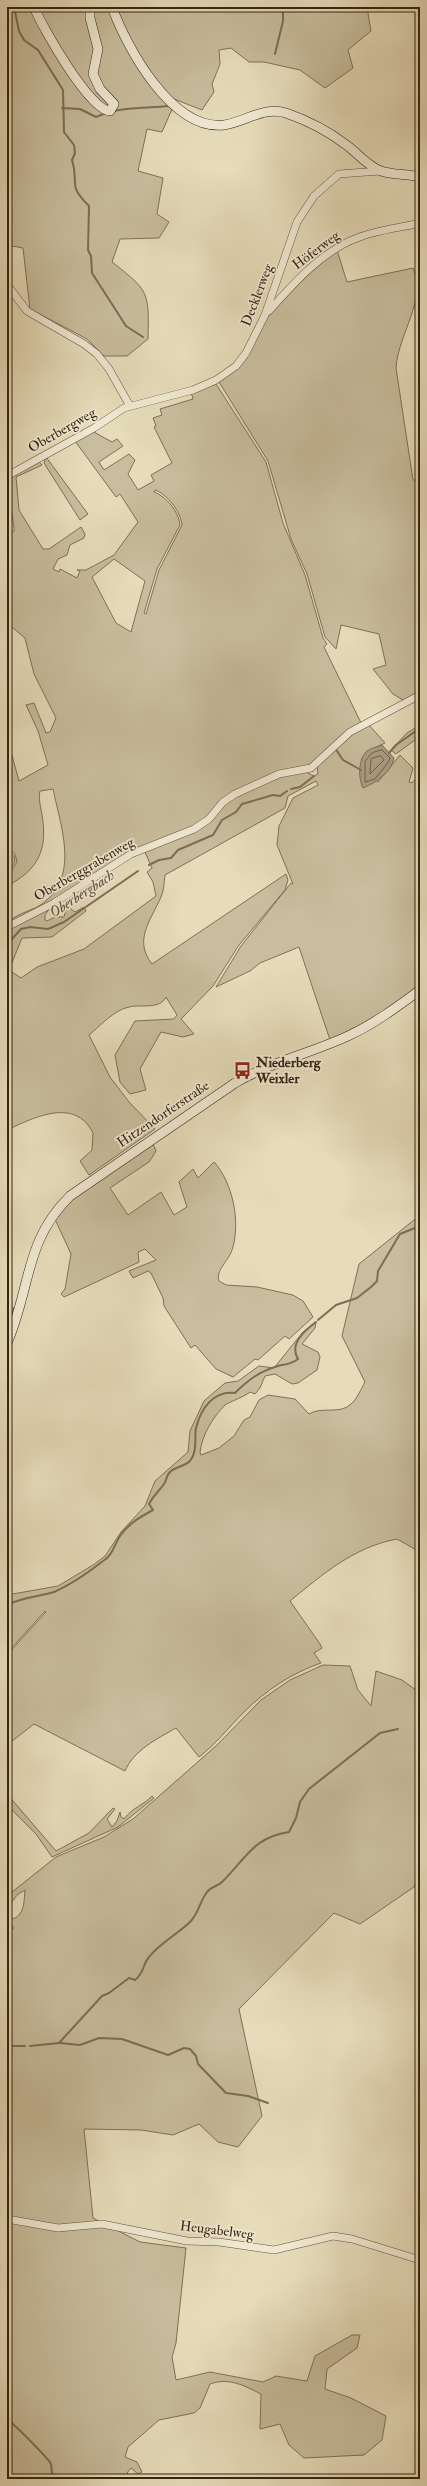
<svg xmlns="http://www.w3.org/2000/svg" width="427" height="2486" viewBox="0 0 427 2486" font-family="'IM FELL Double Pica',serif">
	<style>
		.green { fill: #c8bd9d; stroke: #7f7057; fill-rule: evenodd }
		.water { fill: #aa9d81; stroke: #7c6d54 }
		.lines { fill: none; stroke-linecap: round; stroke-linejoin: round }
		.shore { stroke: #706049; stroke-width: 1 }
		.stream { stroke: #7c6d54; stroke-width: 2 }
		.minor-casing { stroke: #62523b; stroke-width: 8 }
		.secondary-casing { stroke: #362411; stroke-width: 10 }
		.minor { stroke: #efe8d2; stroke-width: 7 }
		.secondary { stroke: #efe8d2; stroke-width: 9 }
		.labels { text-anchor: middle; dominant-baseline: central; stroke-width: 3.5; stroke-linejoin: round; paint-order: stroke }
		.street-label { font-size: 14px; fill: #362411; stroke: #efe8d2 }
		.poi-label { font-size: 14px; font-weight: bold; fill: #362411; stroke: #efe8d2; text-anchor: start }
		.water-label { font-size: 15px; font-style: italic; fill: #5f4e38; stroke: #efe8d2 }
	</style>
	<rect width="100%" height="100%" fill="#e6dcba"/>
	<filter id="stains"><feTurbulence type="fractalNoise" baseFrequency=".005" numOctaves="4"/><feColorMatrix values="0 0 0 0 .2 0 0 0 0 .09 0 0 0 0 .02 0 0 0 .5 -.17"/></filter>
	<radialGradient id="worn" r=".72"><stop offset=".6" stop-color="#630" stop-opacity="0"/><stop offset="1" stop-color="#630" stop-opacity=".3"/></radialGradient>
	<!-- green -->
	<g class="green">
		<path d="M 7,7 L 32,7 L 87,100 L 97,109 L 111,114 L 108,94 L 96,76 L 92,7 L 109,7 L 173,107 L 162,132 L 147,129 L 138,171 L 163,178 L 157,214 L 169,222 L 159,238 L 120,239 L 112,262 C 149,291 149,291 148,339 L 127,356 L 104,356 L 87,339 L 30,309 L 23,248 L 7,245 Z"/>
		<polygon points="37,7 88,7 95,42 91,64 110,105 100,106 65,58"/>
		<polygon points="114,7 367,7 371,31 348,50 353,68 325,88 300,70 264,62 249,62 231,48 219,50 220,64 212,84 214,92 202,110 169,97 128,41"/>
		<path d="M 337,250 L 347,282 L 413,268 C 427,301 398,334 396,368 L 413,480 L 420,480 L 420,693 L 403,700 L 393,694 L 373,669 L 386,665 L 379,634 L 341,625 L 336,649 L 325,637 L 307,574 L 291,539 L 268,461 L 219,382 L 227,376 L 274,308 L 307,275 Z"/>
		<path d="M 216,384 L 266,462 L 283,523 L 305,575 L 323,638 L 327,644 L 324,647 L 362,725 L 312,764 L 234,793 L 201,823 L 140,848 L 69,892 L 7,924 C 11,916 30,911 39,906 C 81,879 61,828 53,789 L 40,791 C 38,798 41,808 42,815 C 48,850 38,870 7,886 L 7,877 L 17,862 L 15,854 L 7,847 L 7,752 L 10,748 L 19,781 L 48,765 L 38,731 L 26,705 L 34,703 L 46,733 L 50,732 L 56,718 L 34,674 L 25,638 L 7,623 L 7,535 L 14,531 L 14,528 L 7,478 L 39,462 L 42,465 L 16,477 L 19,510 L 43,549 L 49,549 L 81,527 L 85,534 L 84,538 L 70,545 L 67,555 L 58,559 L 53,569 L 59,572 L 60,569 L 77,578 L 80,571 L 77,570 L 86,570 L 114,555 L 138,522 L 120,494 L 116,497 L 75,441 L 92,431 L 112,442 L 117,439 L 123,446 L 99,462 L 104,470 L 129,454 L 135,460 L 128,474 L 138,490 L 154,481 L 151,475 L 172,463 L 154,427 L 156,426 L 153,418 L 162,415 L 160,409 L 193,399 L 191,392 ZM 155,490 C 167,494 181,512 182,525 L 159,570 L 146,614 L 144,613 L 157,569 L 180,525 C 179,512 166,496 154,492 ZM 114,559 L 145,581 L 131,632 L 116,623 L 92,577 Z"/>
		<polygon points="46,457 88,514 80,520 44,463"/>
		<path d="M 369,725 L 385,743 L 366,752 L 361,760 L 378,782 L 400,755 L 413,768 L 409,782 L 412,783 L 420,774 L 420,986 L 376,1017 L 330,1040 L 299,947 L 260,963 L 250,971 L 216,987 L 241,946 L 291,883 L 293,884 L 277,845 L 279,826 L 293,798 L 318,785 L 316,781 L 288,796 L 285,808 L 165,875 C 164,882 164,891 161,897 C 151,920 133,940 152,964 L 286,874 L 288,880 L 285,890 L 239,945 L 213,986 L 181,1019 L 194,1034 L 183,1037 L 161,1032 L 140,1069 L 146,1090 L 130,1094 L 120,1082 L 115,1055 L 135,1021 L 174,1019 L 177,1015 L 166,997 C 160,1010 140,1004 129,1007 C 114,1010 100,1026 89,1035 L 110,1077 L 129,1102 L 155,1129 L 89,1175 L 80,1161 L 92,1150 L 93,1133 C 75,1097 35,1117 7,1130 L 7,928 L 50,908 L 45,915 L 45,920 L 47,921 L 55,917 L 64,917 L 67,906 L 75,912 L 84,907 L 86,911 L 52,937 L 22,938 L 9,970 L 21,978 L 37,967 L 84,949 L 156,896 L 153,882 L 147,872 L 152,868 L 144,850 L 195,830 L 224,803 L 275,777 L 306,772 L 314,776 L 318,774 L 317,764 L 343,739 Z"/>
		<polygon points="420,725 419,737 396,754 391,750 407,733"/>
		<polygon points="7,850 14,856 15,862 7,874"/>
		<path d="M 153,1144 L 156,1151 L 149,1162 L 110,1188 L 128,1215 L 161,1192 L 174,1215 L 187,1207 L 179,1182 L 193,1169 L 198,1178 L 214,1162 C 233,1183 241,1223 232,1250 C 229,1260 215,1271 219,1281 L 226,1285 L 257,1287 L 293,1295 L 303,1301 L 313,1317 L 289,1339 L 285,1336 L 258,1360 L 255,1359 L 233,1377 L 216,1369 L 195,1345 L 191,1348 L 164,1306 L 163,1298 L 151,1273 L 148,1271 L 133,1278 L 129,1271 L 156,1260 L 145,1249 L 138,1252 L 139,1262 L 137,1263 L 64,1297 L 61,1294 L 65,1289 L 71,1254 L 54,1217 L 66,1204 Z"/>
		<path d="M 420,1218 L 420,1552 L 397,1539 C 354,1547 323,1574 290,1601 L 320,1644 L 322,1648 L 314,1653 L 321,1663 C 292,1673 266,1690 244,1712 C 229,1727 216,1744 199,1757 L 176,1728 C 157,1739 134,1750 125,1771 L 34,1724 L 7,1745 L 7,1655 L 46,1612 L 45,1611 L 7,1653 L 7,1595 L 58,1586 L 93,1565 L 105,1556 L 121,1532 L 145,1506 L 155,1481 L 188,1452 L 190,1431 L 204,1401 L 225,1383 L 238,1381 L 259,1366 L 274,1368 L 303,1332 L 316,1322 L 315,1328 L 302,1344 L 318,1352 L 320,1357 L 317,1370 L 298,1383 L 292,1384 L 275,1374 L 265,1376 L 260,1388 L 255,1394 L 250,1392 C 244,1397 227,1403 225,1405 C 213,1417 202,1435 200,1452 L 201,1455 L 219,1448 L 234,1436 L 244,1420 L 250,1417 L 259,1400 L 268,1395 L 295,1399 L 309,1414 C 321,1406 340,1415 351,1404 C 357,1399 361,1389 365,1382 L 342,1336 L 359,1264 L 414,1220 Z"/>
		<polygon points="7,1308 14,1308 7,1331"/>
		<path d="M 323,1665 L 350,1666 L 358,1690 L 371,1706 L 376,1671 L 402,1680 L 420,1693 L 420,1868 L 414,1887 L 360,1924 L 334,1913 L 239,2009 L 262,2116 L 238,2147 L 218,2142 L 199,2124 L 173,2135 L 141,2130 L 84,2129 L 93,2218 L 140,2242 L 186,2248 L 176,2343 L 172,2357 L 176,2380 L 210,2372 L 263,2382 L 276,2376 L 307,2381 L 315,2356 L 352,2335 L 360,2335 L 357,2348 L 327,2369 L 325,2389 L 351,2398 L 386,2416 L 382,2440 L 364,2455 L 304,2458 L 289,2445 L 280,2424 L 260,2429 L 261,2394 C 245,2386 229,2377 210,2384 L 200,2408 L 194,2413 L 159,2420 L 128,2447 L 125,2457 L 137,2462 L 142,2472 L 138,2474 L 131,2468 L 127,2473 L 132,2479 L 7,2479 L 7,1933 L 14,1928 L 7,1920 L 7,1915 L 11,1919 C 25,1917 24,1900 25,1890 L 18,1894 L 11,1903 L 7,1896 L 56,1857 L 104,1837 L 133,1819 L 217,1745 L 261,1700 L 290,1680 Z"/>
		<path d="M 7,1794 L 56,1851 L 89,1833 L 113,1808 L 115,1809 L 107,1819 L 112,1827 L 117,1821 L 120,1812 L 121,1817 L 124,1819 C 133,1807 144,1805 152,1796 L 154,1798 L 118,1827 L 52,1857 L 36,1834 L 7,1805 Z"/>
	</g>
	<!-- water -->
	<path class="water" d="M 382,745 L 394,758 C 391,773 377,782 363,788 C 358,778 358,759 367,751 C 371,748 377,747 382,745 Z"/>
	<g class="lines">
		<!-- shore -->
		<g class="shore">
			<polygon points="382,750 390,758 389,761 375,779 365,782 365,761 372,753"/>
			<polygon points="381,756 384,760 370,774 371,759"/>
		</g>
		<!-- stream -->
		<g class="stream">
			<path d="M 14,7 L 19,31 L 24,40 L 38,50 L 63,90 L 64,132 L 74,145 L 75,153 L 72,160 C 80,185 66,183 89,206 L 88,250 L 91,256 L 92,273 L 126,326 L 143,337"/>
			<polyline points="275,54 283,21 283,7"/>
			<polyline points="62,108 80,109 96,117 106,113"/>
			<path d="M 114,111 C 128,107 152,108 169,106"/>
			<polyline points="335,748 343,760 361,770"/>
			<polyline points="389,753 396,745 420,728"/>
			<polyline points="291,789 300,787 314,776"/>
			<polyline points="149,865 159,860 171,858 178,850 213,835 222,820 236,812 242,804 273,795 280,796 287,791"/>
			<polyline points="7,958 11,940 21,929 30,927 48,929 64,922 138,871"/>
			<polyline points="318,1320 336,1305 357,1298 371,1287 377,1281 378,1271 400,1234 420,1226"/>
			<path d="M 7,1605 C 22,1597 38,1597 54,1592 C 70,1585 89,1572 103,1561 C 113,1555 114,1545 120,1536 C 128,1524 140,1517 153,1510 L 149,1504 C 153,1496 159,1491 164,1484 C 167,1480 166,1475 171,1471 C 176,1467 185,1466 190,1461 C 198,1451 194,1438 196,1428 C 201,1408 214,1390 235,1393 C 248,1380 260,1371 278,1366 C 286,1364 290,1365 298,1359 C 289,1344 304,1331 316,1322"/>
			<polyline points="60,2043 80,2045 99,2038 122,2039 168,2055 184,2048 190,2049 196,2056 198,2064 226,2093 248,2096 268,2103"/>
			<polyline points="7,2046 25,2046"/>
			<path d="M 30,2046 L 59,2043 L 102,1996 L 109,1993 L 129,1978 L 135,1980 C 145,1972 142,1965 149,1957 C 160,1943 178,1934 191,1921 C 199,1912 200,1901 207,1892 C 212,1886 218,1886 222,1882 C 245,1860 253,1837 289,1832 L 296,1818 L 300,1802 L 309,1789 L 380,1733 L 398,1729"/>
			<path d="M 7,2419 C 13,2423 49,2459 51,2464 C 52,2469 51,2474 54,2479"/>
		</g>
		<defs>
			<g id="minor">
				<polyline points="7,285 27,311 84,344 97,354 109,369 130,406"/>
				<path d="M 269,311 C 293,284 322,251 357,238 C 376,230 399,228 420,223"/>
				<polyline points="7,476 94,428 124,408 193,390 216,380 236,366 246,353 265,315 297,222 314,196 339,174 380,171"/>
				<polyline points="7,927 54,903 131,854 194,829 209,819 223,802 235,794 279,774 311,768 350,732 420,695"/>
				<polyline points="7,2219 58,2228 102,2224 187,2241 219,2242 274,2250 333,2236 352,2239 420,2260"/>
			</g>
			<g id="secondary">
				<path d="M 34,7 C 42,27 90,111 110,111 L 114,104 L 100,89 L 93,74 L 98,49 L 90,18 L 90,7"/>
				<path d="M 112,7 C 127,48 172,131 224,125 C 245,122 264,106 286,113 C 306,120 328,131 345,144 C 357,152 367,166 381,171 C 393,175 407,174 420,177"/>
				<path d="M 7,1343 C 31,1289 24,1241 70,1196 L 235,1083 C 271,1062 311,1053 348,1036 C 374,1024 397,1007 420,990"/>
			</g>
		</defs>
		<!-- minor casing -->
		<use href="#minor" class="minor-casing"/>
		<!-- secondary casing -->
		<use href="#secondary" class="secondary-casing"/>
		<!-- minor -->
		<use href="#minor" class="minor"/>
		<!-- secondary -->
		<use href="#secondary" class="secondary"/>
	</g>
	<!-- icons -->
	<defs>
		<symbol id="bus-bare" viewBox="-9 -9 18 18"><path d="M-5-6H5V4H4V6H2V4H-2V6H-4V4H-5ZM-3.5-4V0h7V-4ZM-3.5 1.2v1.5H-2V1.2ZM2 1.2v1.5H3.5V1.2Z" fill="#8f2418" stroke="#efe8d2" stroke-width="2.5" paint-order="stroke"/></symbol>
	</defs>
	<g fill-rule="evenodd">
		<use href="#bus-bare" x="230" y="1058" width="25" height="25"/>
	</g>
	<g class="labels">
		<!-- street labels -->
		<g class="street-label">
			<text transform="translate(316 250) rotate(-37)">Höferweg</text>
			<text transform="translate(257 295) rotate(-69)">Decklerweg</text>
			<text transform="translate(62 430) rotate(-30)">Oberbergweg</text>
			<text transform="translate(84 869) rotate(-30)">Oberberggrabenweg</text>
			<text transform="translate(163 1114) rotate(-34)">Hitzendorferstraße</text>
			<text transform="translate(217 2230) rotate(7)">Heugabelweg</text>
		</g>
		<!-- poi labels -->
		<g class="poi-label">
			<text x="256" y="1062">Niederberg<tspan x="256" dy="16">Weixler</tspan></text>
		</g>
		<!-- water labels -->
		<g class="water-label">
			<text transform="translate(82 894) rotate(-33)">Oberbergbach</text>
		</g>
	</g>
	<!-- margin -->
	<rect width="427" height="2486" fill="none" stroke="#e6dcba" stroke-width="24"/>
	<rect x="8" y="8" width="411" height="2470" fill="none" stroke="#362411" stroke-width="2"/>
	<rect x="12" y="12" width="403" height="2462" fill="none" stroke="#362411"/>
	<rect width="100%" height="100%" filter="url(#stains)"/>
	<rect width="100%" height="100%" fill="url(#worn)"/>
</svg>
